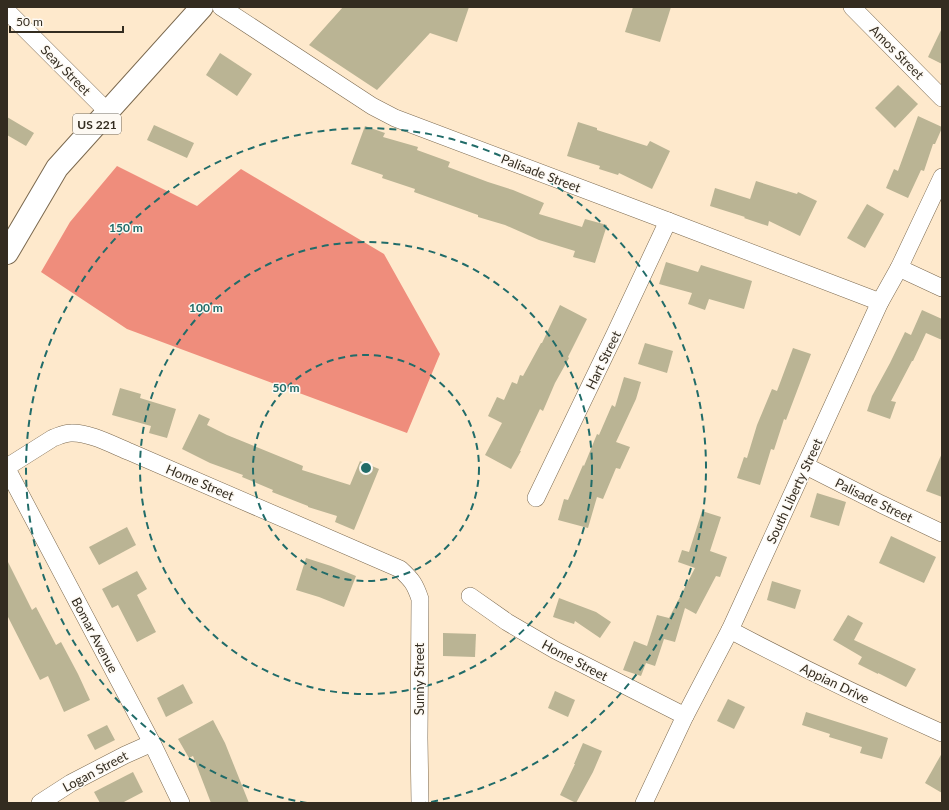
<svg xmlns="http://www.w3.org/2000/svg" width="949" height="810" viewBox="0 0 949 810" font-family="Lato,sans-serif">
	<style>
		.forest { fill: #ef8d7c }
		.building { fill: #bab494 }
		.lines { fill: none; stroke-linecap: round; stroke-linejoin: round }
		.minor-casing { stroke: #7b694f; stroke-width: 18 }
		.major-casing { stroke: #7b694f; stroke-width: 24 }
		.minor { stroke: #fff; stroke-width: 17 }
		.major { stroke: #fff; stroke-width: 22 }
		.ring { fill: none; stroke: #216c69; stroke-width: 2; stroke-dasharray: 7 5 }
		.labels { text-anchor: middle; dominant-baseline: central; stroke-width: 3; stroke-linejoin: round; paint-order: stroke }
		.shield { fill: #fdf9f3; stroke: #706a5f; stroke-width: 1 }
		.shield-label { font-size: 12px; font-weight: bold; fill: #332c20 }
		.street-label { font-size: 13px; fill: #332c20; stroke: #fdf9f3 }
		.centre { fill: #216c69; stroke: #fdf9f3; stroke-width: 2 }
		.ring-label { font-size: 12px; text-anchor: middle; font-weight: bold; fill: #216c69; stroke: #fdf9f3; stroke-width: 3; stroke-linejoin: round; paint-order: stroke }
	</style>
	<rect width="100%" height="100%" fill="#fee9cc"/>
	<!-- forest -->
	<polygon class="forest" points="117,166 197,206 241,169 384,254 440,354 407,433 127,329 41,272 70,222"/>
	<!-- building -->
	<g class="building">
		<polygon points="343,7 469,7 457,42 430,33 377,90 309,45"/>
		<polygon points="633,7 671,7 660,42 625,32"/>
		<polygon points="942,28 942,64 928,57"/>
		<polygon points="220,53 252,74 237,96 206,75"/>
		<polygon points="898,85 918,104 895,128 875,108"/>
		<polygon points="918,116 942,127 942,128 935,144 933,144 924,171 921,170 908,198 886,188 894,169 898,171"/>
		<polygon points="7,117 34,133 26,146 7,135"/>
		<polygon points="578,122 597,128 597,130 647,146 650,141 670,151 652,189 619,173 618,175 599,169 600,166 567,156"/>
		<polygon points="154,125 194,143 187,158 147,140"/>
		<polygon points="365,126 385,133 383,137 418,147 417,150 450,162 448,167 488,182 513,190 544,203 539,214 582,227 585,219 607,225 595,263 573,257 575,251 539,240 505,225 478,217 478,215 414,192 415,189 382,178 383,175 351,164"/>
		<polygon points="756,181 797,194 798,192 817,201 800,236 769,221 768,226 744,218 745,217 710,206 715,188 750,199"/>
		<polygon points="867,204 884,214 865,248 847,238"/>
		<polygon points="666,262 698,272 701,265 752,281 744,309 709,299 705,310 688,304 692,293 659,284"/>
		<polygon points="560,305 587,319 568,357 569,358 555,383 543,411 540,409 520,451 521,451 511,469 485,455 502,423 488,416 497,397 504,400 512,382 517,384 520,375 523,376 541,343 542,343"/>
		<polygon points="922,310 942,319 942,340 926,333 913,361 912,361 891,401 896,402 890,419 867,411 872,396 890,363 905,332 911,335"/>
		<polygon points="645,343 673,351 667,373 638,364"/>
		<polygon points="793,348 811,354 786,420 784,419 774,450 771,449 760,485 737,478 744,457 747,458 757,425 772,389 777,391"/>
		<polygon points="624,377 641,382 636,399 616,442 630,447 620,469 616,468 603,499 597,497 588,528 558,520 564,499 568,500 583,465 584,466 597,434 599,435 612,405 615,407"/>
		<polygon points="120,388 141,394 140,398 176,409 167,438 149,433 151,426 112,415"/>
		<polygon points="199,414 210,419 207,425 227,435 303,466 302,470 350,485 360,461 379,469 354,530 335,522 337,516 308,507 308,506 272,492 273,490 242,477 243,475 210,463 182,449"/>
		<polygon points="942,453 942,497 926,491"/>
		<polygon points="817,493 846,502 839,526 810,517"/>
		<polygon points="702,511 721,517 710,551 727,557 720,577 716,576 696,614 685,608 675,642 664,639 655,666 646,663 641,676 623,670 634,641 647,646 657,615 669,618 695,568 678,562 682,550 689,552"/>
		<polygon points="127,527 136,545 99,565 89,547"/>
		<polygon points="891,536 936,557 924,583 879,563"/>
		<polygon points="306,558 331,566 356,576 344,607 319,597 296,590"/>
		<polygon points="7,560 32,610 36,607 56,645 61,642 78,674 90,700 64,712 48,676 40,680 7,615"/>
		<polygon points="137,571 147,589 137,595 156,632 137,642 118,605 112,608 102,589"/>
		<polygon points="772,581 801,590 795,609 767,600"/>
		<polygon points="559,598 596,612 611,622 600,638 575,621 574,624 553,617"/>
		<polygon points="848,615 863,623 854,640 916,669 906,687 878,673 878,674 858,664 862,657 833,640"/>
		<polygon points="443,633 476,634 475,657 443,656"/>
		<polygon points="183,684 193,703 166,717 157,698"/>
		<polygon points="555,691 575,700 568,717 548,708"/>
		<polygon points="728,699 745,707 734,729 717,721"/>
		<polygon points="806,712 888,738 882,759 860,753 862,747 829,737 830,734 802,725"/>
		<polygon points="213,720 225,743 249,803 211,803 193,756 189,758 178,739"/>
		<polygon points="107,725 115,740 95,750 87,735"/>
		<polygon points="583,743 602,751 593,772 576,803 560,795 575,764 574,764"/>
		<polygon points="942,753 942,793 925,783"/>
		<polygon points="133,772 143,792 122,803 100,803 94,792"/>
	</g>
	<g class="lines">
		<defs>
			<g id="minor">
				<polyline points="221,7 372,106 395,118 668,221 880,302"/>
				<polyline points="852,7 942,98"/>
				<polyline points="7,11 108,112"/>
				<polyline points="899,268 942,288"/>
				<polyline points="806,466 881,504 942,533"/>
				<path d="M 7,467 L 53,438 C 59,436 64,433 71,433 C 89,432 113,445 130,452 L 400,569 C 412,580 415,584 420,599 L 419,738 L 420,803"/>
				<polyline points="7,469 152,743 181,803"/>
				<polyline points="536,498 615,334 668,221"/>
				<polyline points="470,596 507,622 555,650 685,716"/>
				<path d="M 730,630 C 800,667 870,701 942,733"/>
				<polyline points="40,803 71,783 125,755 152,743"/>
				<polyline points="644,803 685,716 730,630 880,302 899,268 942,177"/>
			</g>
			<polyline id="major" points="7,253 57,168 202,7"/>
		</defs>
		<!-- minor casing -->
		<use href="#minor" class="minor-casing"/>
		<!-- major casing -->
		<use href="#major" class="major-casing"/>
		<!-- minor -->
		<use href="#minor" class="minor"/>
		<!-- major -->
		<use href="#major" class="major"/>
	</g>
	<!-- distance rings -->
	<g class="ring">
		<circle cx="366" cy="468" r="113"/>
		<circle cx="366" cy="468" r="226"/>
		<path d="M307 803A340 340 0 1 1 425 803"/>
	</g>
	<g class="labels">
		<!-- shield labels -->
		<rect class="shield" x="73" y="114" width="48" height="20" rx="3"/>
		<g class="shield-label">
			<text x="97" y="124">US 221</text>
		</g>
		<!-- street labels -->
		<g class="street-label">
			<text transform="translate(897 52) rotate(45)">Amos Street</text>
			<text transform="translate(66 70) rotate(45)">Seay Street</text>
			<text transform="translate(541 173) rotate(21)">Palisade Street</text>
			<text transform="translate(603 360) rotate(-64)">Hart Street</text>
			<text transform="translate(200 482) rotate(23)">Home Street</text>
			<text transform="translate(794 491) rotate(-65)">South Liberty Street</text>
			<text transform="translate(874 500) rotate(26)">Palisade Street</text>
			<text transform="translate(95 635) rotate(62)">Bomar Avenue</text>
			<text transform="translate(575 660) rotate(28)">Home Street</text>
			<text transform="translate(419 679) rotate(-90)">Sunny Street</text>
			<text transform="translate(835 683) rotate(26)">Appian Drive</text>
			<text transform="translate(95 771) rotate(-28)">Logan Street</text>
		</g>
	</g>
	<circle cx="366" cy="468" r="6" class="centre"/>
	<g class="ring-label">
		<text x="126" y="232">150 m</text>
		<text x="206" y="312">100 m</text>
		<text x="286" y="392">50 m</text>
	</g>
	<!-- border -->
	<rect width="949" height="810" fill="none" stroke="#332c20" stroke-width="16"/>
	<!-- scale -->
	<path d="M10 26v6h113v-6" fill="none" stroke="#332c20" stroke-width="2"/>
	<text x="16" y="26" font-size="12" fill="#332c20" stroke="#fdf9f3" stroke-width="3" paint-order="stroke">50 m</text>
</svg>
